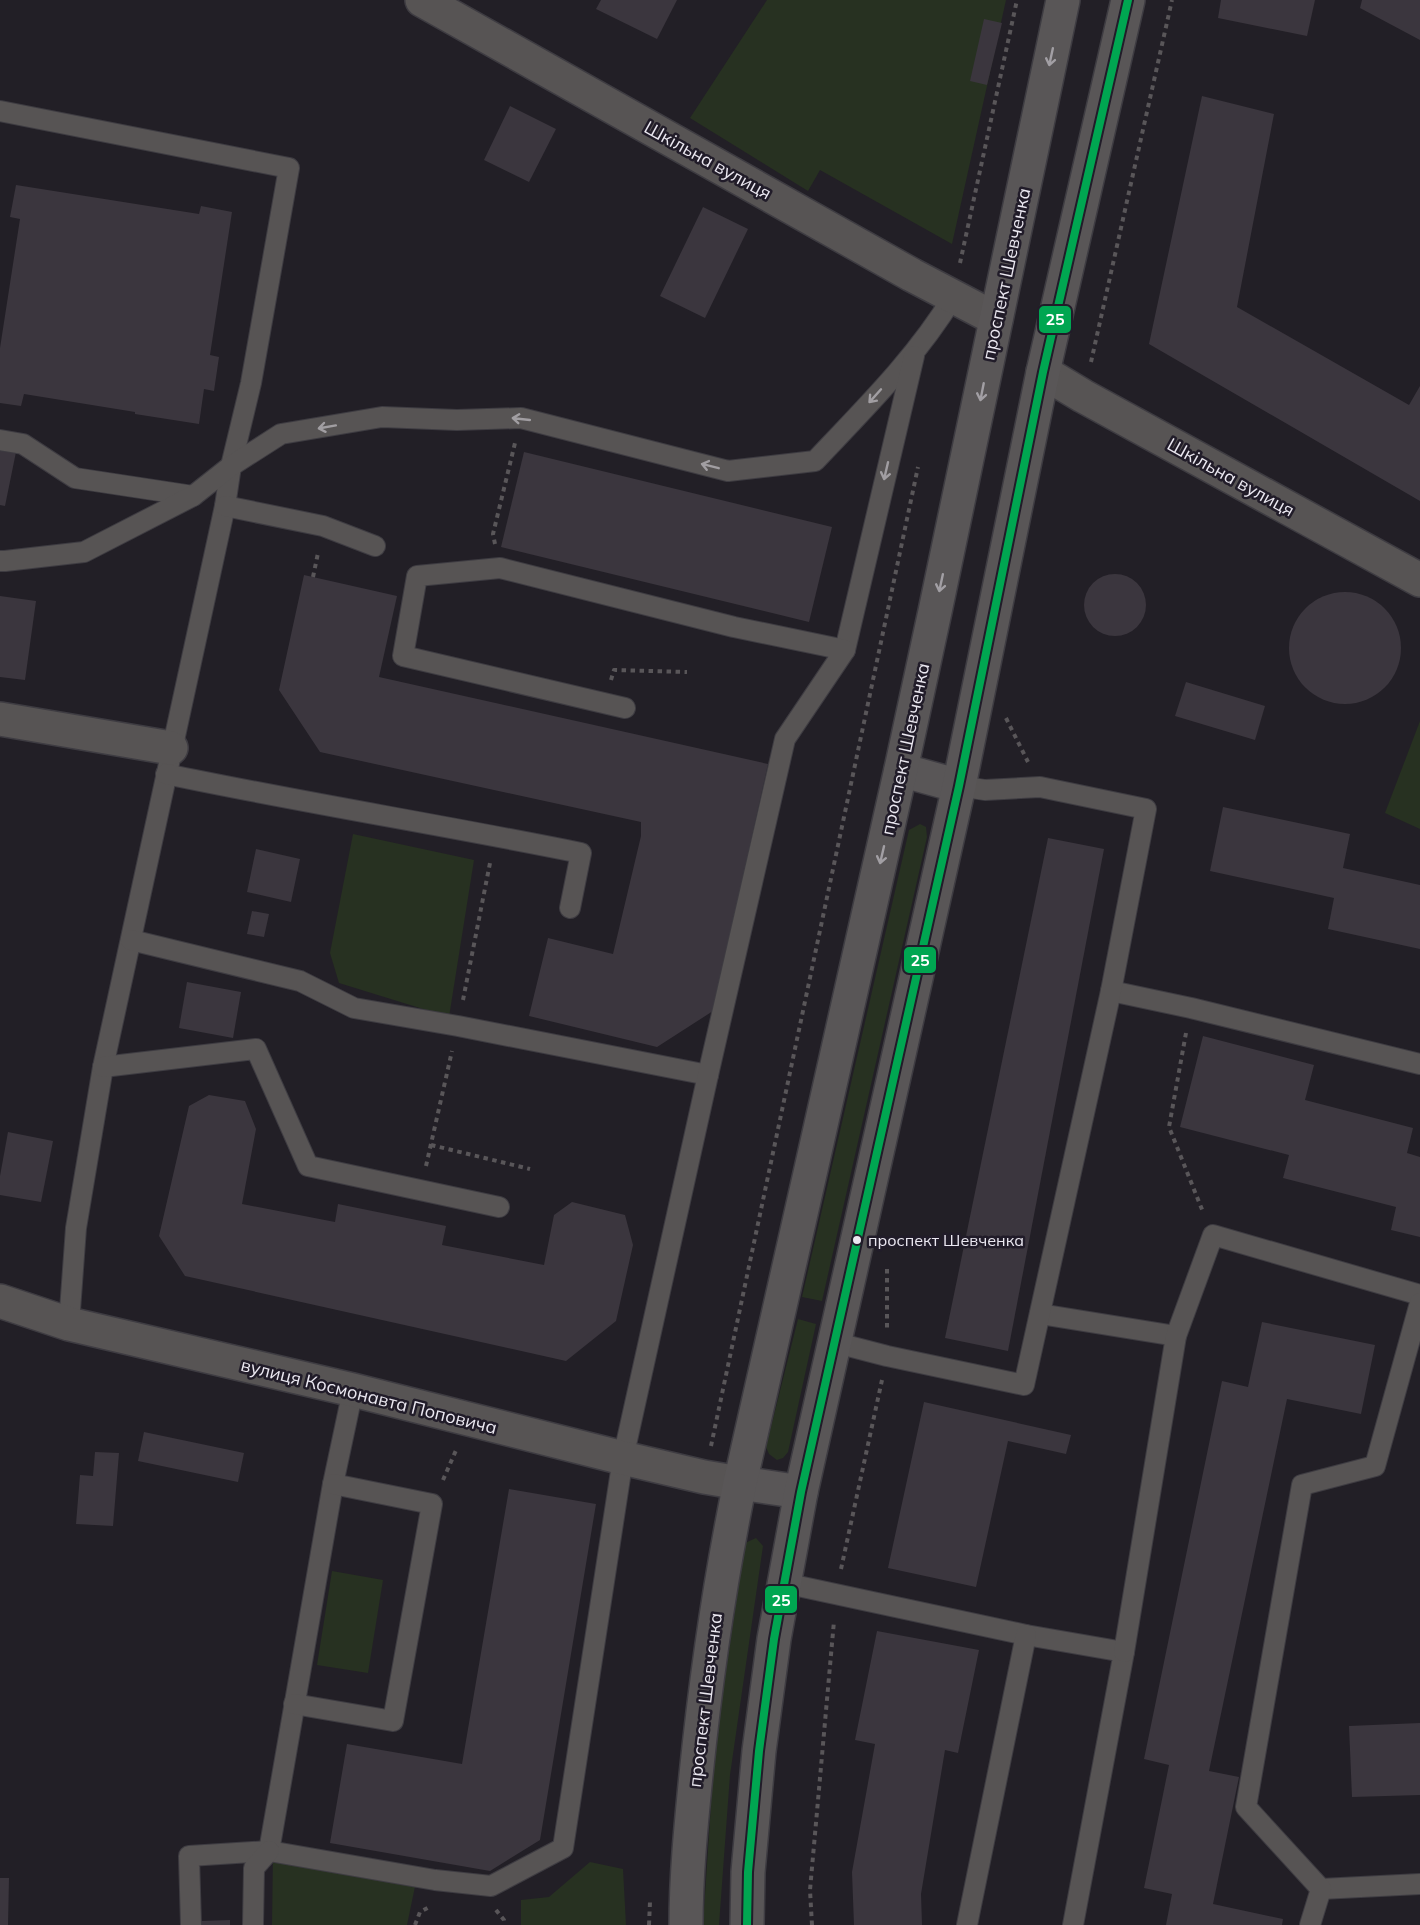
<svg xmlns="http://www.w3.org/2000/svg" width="1420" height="1925" viewBox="0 0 1420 1925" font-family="Mulish,sans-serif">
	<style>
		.green { fill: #273121 }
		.building { fill: #3b363e }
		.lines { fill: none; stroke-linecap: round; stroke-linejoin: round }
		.lane-casing { stroke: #3e3c42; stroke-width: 22 }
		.street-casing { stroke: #3e3c42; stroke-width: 36 }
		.secondary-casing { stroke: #3e3c42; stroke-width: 36 }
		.path { stroke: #595659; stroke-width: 4; stroke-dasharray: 4.5 4.5; stroke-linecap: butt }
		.lane { stroke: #575454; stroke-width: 20 }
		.street { stroke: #575454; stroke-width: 33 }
		.secondary { stroke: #595657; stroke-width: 33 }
		.bus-1-casing { stroke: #211c29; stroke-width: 12 }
		.bus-1 { stroke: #00a651; stroke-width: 8 }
		.oneway { stroke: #a29fa4 }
		.oneway2 { stroke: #a19ea2 }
		.bus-dot { fill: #ebe8f1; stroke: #211c29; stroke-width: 2 }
		.labels { text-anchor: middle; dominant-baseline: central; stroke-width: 5; stroke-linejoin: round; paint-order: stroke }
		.bus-label { font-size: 16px; fill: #ebe8f1; stroke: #211c29; text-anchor: start }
		.street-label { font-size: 18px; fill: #ebe8f1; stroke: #211c29 }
		.line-badge { stroke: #211c29; stroke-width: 2 }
		.badge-label { font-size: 16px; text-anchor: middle; font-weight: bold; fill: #fff }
	</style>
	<rect width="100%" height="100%" fill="#221f26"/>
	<!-- green -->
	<g class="green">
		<polygon points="767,0 1006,0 952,244 820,170 808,191 690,118"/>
		<polygon points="1420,721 1420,829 1385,813"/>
		<polygon points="920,824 926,827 927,837 822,1301 802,1297 909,830"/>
		<polygon points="353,834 474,860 449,1017 339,983 330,953"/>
		<polygon points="798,1319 816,1324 788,1452 783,1458 777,1460 769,1454 766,1447"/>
		<polygon points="756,1538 763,1546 730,1775 719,1925 703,1925 713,1774 721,1704 745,1543"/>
		<polygon points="332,1571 383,1580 368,1673 317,1665"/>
		<polygon points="273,1852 418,1872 407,1925 272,1925"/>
		<polygon points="590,1862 623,1869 626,1925 521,1925 521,1900 549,1897"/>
	</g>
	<!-- building -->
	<g class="building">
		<polygon points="601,0 677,0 657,39 596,9"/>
		<polygon points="1221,0 1315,0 1307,36 1218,18"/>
		<polygon points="1362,0 1420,0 1420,40 1360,8"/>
		<polygon points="984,19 1002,23 987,85 970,81"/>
		<polygon points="1202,96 1274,114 1237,307 1409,405 1420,386 1420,501 1149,344"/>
		<polygon points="510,106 556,129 529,182 484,160"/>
		<polygon points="16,185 199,214 201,206 232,212 210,355 219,357 214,391 204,389 199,424 135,414 135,412 24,394 21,406 0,403 0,348 20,219 10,217"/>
		<polygon points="703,207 748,229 705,318 660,296"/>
		<polygon points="0,449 16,452 5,506 0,505"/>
		<polygon points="524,452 832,527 809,622 501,547"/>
		<circle cx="1115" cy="605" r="31"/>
		<polygon points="304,575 397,596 379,677 768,764 713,1011 657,1047 529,1016 548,938 613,954 641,836 641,822 320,752 279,690"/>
		<circle cx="1345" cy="648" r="56"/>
		<polygon points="0,596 36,601 25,680 0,677"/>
		<polygon points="1186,682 1265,706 1255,740 1175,716"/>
		<polygon points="1223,807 1350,834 1343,868 1420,885 1420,949 1328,929 1334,898 1210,871"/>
		<polygon points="1048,838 1104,849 1008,1351 945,1338"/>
		<polygon points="256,849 300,859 291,902 247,892"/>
		<polygon points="252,911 269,914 264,937 247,934"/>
		<polygon points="187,982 241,992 233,1038 179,1028"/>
		<polygon points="1203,1036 1314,1065 1305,1100 1413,1128 1407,1153 1420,1157 1420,1237 1391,1230 1396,1207 1283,1178 1289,1155 1180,1127"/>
		<polygon points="209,1095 245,1101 256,1129 242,1204 335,1222 338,1204 446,1226 442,1245 544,1265 554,1215 572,1202 625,1215 633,1245 616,1321 566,1361 185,1276 159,1236 189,1106"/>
		<polygon points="8,1132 53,1141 41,1202 0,1195 0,1176"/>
		<polygon points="1262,1322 1375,1345 1361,1414 1287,1399 1209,1771 1239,1777 1213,1904 1283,1919 1282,1925 1166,1925 1172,1894 1144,1888 1169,1765 1144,1759 1222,1381 1248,1387"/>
		<polygon points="924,1402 1071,1435 1066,1454 1008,1441 976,1587 888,1568"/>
		<polygon points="144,1432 244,1453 238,1482 138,1461"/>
		<polygon points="95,1452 119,1453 113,1526 76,1524 80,1475 93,1476"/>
		<polygon points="509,1489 596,1504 540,1840 490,1871 330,1843 347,1744 462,1764"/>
		<polygon points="877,1631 979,1650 958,1753 945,1750 921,1894 922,1925 854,1925 852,1872 875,1744 855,1740"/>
		<polygon points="1420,1723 1420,1795 1352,1797 1349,1726"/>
		<polygon points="0,1878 9,1878 8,1925 0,1925"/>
		<polygon points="230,1920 230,1925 201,1925 201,1921"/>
	</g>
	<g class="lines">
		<defs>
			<g id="lane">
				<polyline points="0,111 289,168 251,383 231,466 225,506 103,1067 76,1228 69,1324"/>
				<polyline points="0,440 23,444 75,478 193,496"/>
				<polyline points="225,506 323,526 375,546"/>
				<path d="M 0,561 L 5,561 L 84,552 L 193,496 L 231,466 L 281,434 L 382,417 L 457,420 L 521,418 L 728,471 L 815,461 C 864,409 916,358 953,297"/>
				<polyline points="845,650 914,356"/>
				<path d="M 166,774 C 304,803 443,825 581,853 L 570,908"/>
				<polyline points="131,940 300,981 354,1008 458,1026 708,1075"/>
				<polyline points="1111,991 1191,1008 1420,1064"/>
				<polyline points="103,1067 256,1049 308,1166 499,1207"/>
				<polyline points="1040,1314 1176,1336"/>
				<polyline points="833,1342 887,1356 1024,1385 1111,991 1146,809 1040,787 985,790 959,786"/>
				<polyline points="353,1390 333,1484 269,1851 435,1880 491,1886 563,1848 623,1458 708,1075 785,739 845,650 734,627 500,568 417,576 403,656 625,708"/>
				<polyline points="784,1583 1026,1635 1124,1652 1073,1925"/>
				<polyline points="1124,1652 1176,1336 1213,1235 1420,1295"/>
				<polyline points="294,1704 393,1721 432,1504 333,1484"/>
				<polyline points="1321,1889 1420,1884"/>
				<polyline points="191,1925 189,1856 269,1851"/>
				<polyline points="253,1925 254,1868 269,1851"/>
				<polyline points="967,1925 1026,1635"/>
				<polyline points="1310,1925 1321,1889 1246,1807 1302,1485 1375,1466 1420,1303"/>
			</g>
			<g id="street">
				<polyline points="422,0 912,275 996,319"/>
				<polyline points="1043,372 1083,396 1420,580"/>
				<polyline points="0,719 171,748"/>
				<polyline points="0,1301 69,1324 353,1390 623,1458 704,1477 740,1483"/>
			</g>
			<g id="secondary">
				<polyline points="901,770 959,786"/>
				<polyline points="740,1483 801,1492"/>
				<path d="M 686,1925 C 686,1875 691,1825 696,1775 C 706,1677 720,1580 740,1483 C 793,1245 849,1007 901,769 C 957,513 1009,256 1063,0"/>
				<polyline points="747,1925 748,1872 759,1751 774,1639 801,1492 959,786 1043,372 1128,0"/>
			</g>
		</defs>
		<!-- lane casing -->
		<use href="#lane" class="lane-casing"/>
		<!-- street casing -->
		<use href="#street" class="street-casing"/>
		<!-- secondary casing -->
		<use href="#secondary" class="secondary-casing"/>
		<!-- path -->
		<g class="path">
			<polyline points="960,263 1017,0"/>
			<polyline points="1091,362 1172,0"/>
			<polyline points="495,544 493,534 515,443"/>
			<polyline points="313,577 318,553"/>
			<polyline points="611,680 614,670 687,672"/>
			<polyline points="1006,718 1028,762"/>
			<polyline points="463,1000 490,863"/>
			<polyline points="1186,1033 1169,1127 1203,1212"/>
			<polyline points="431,1145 530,1169"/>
			<polyline points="426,1166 452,1051"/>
			<polyline points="887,1269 887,1331"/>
			<polyline points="711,1446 918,467"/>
			<polyline points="443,1480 457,1448"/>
			<polyline points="841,1569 882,1380"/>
			<polyline points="496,1910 504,1920 505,1925"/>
			<polyline points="415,1925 420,1912 431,1906"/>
			<polyline points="649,1925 650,1902"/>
			<polyline points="812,1925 810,1890 834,1621"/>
		</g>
		<!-- lane -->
		<use href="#lane" class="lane"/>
		<!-- street -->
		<use href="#street" class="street"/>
		<!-- secondary -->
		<use href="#secondary" class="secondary"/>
		<defs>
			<polyline id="bus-1" points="747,1925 748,1872 759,1751 774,1639 801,1492 959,786 1043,372 1128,0"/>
		</defs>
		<!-- bus-1 casing -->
		<use href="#bus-1" class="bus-1-casing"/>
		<!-- bus-1 -->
		<use href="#bus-1" class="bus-1"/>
	</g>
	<!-- one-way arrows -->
	<defs><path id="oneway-shaft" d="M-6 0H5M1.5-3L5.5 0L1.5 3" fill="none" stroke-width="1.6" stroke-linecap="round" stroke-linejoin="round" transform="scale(1.5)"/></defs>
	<g class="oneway">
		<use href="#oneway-shaft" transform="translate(1051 57) rotate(102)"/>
		<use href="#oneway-shaft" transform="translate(982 392) rotate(101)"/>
		<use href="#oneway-shaft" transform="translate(941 583) rotate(102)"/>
		<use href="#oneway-shaft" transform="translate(882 855) rotate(103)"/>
	</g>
	<g class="oneway2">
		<use href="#oneway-shaft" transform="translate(875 396) rotate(132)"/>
		<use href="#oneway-shaft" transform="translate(521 419) rotate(-174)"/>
		<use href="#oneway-shaft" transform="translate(327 427) rotate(170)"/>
		<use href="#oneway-shaft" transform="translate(710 466) rotate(-166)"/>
		<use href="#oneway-shaft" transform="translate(886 471) rotate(103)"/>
	</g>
	<!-- markers -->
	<circle class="bus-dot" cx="857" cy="1240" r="5"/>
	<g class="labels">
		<!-- bus labels -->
		<g class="bus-label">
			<text x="868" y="1240">проспект Шевченка</text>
		</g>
		<!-- street labels -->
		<g class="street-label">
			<text transform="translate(708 160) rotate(29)">Шкільна вулиця</text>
			<text transform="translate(1006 274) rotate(-78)">проспект Шевченка</text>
			<text transform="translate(1231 477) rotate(29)">Шкільна вулиця</text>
			<text transform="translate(905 749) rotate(-78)">проспект Шевченка</text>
			<text transform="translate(369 1396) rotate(14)">вулиця Космонавта Поповича</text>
			<text transform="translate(705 1700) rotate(-83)">проспект Шевченка</text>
		</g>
	</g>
	<g class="line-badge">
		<rect x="1038" y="305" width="34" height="29" rx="6" fill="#00a651"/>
		<rect x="903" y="946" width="34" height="28" rx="6" fill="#00a651"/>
		<rect x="764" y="1585" width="34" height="29" rx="6" fill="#00a651"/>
	</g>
	<g class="badge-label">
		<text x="1055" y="325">25</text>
		<text x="920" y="966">25</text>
		<text x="781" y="1606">25</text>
	</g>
</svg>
